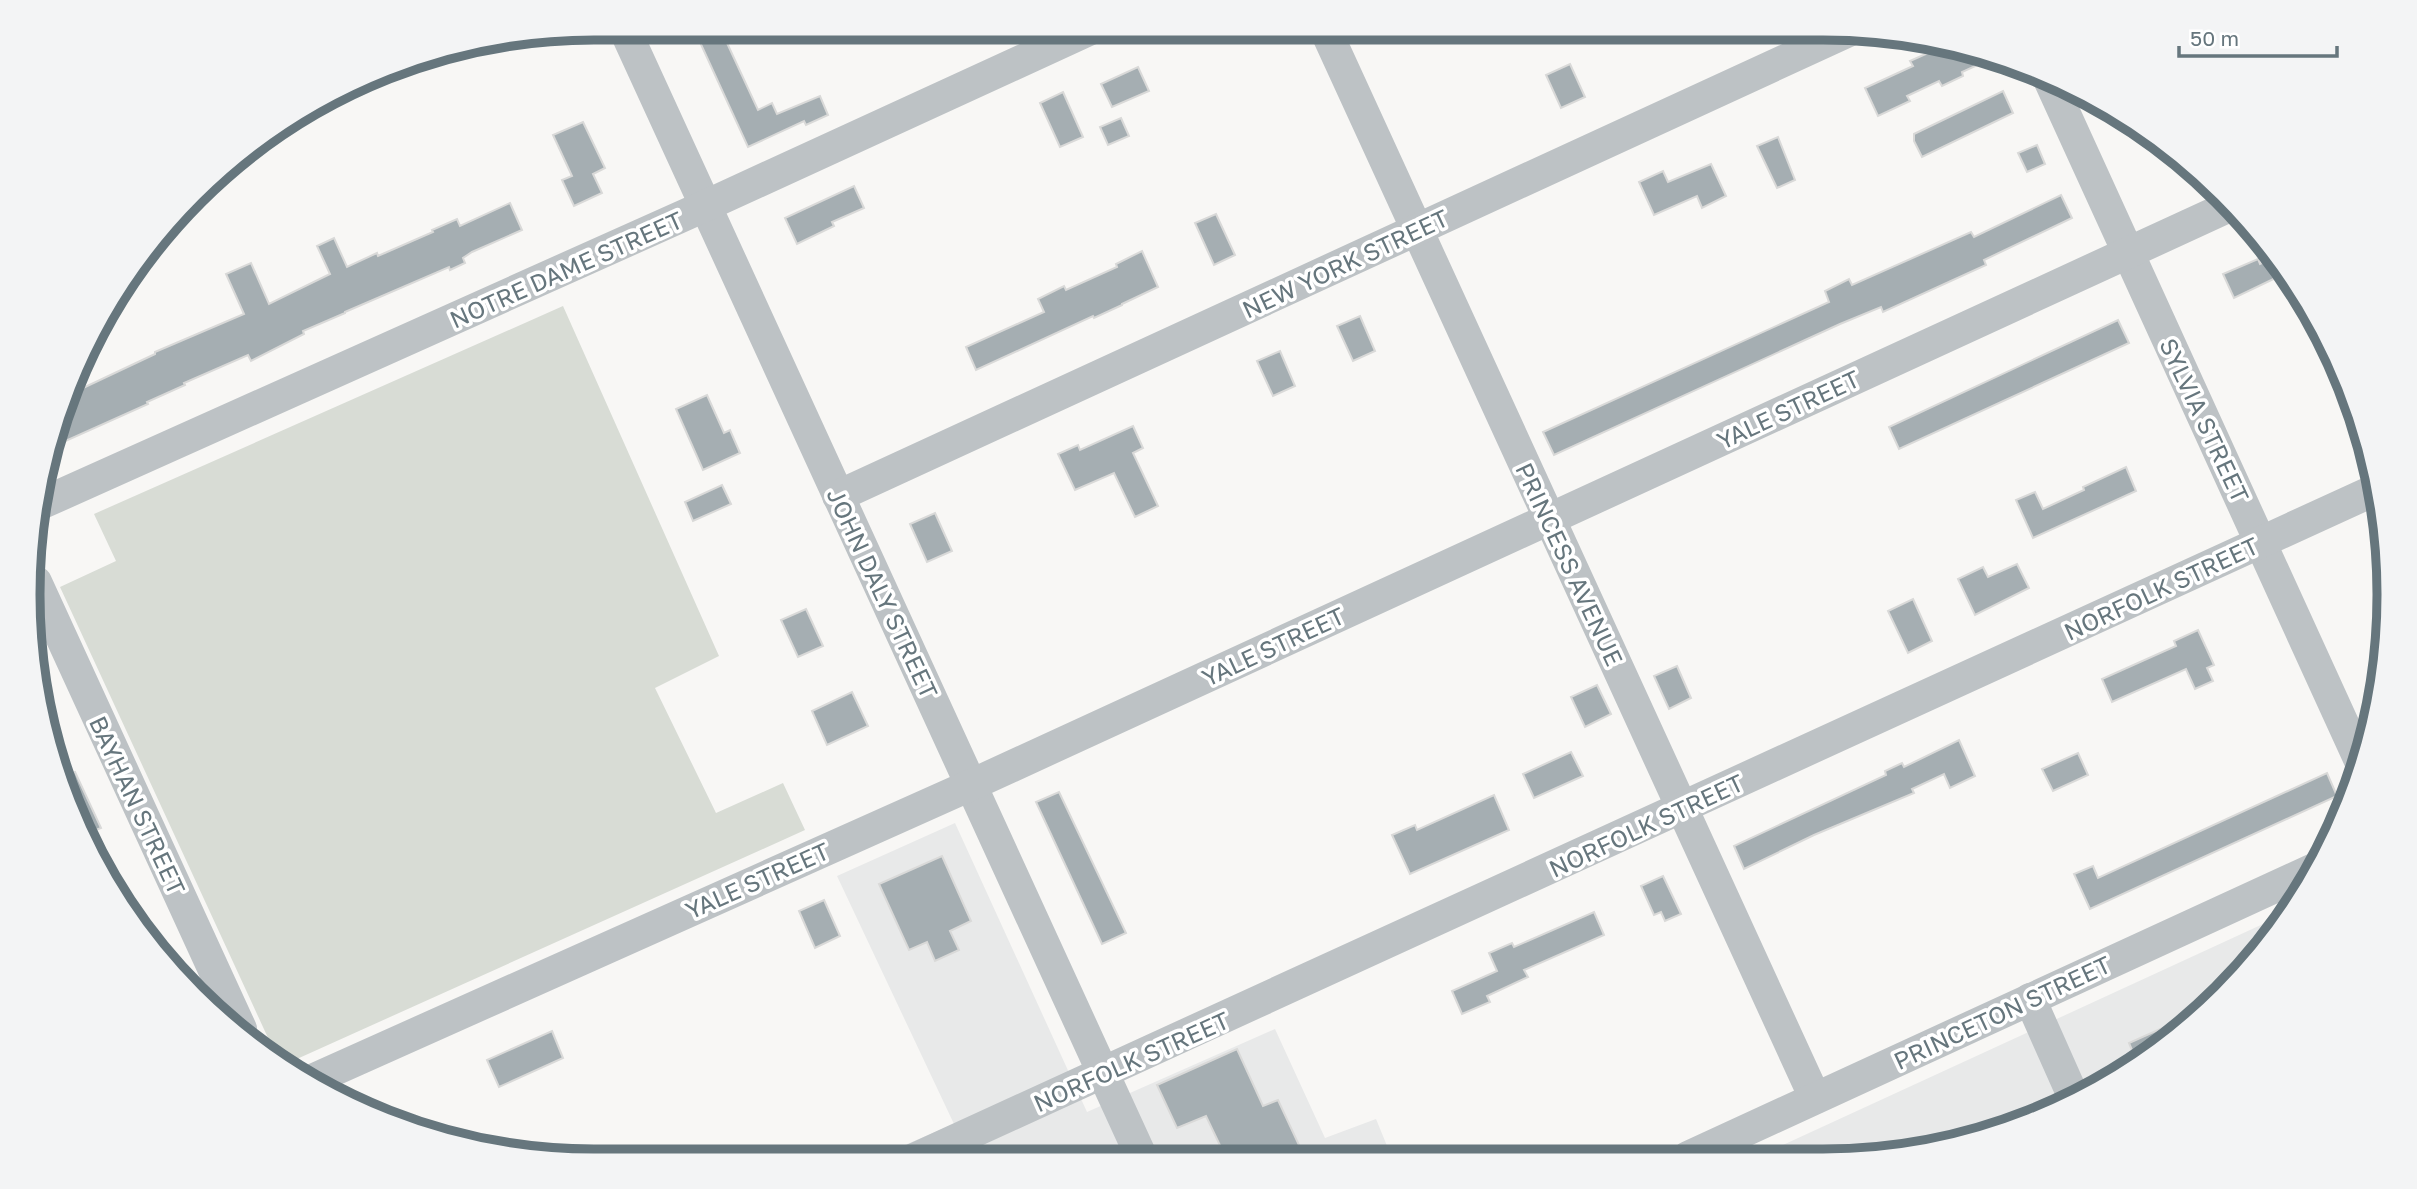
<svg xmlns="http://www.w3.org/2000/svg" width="2417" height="1189" viewBox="0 0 2417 1189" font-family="'Golos Text',sans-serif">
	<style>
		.built { fill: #e8e9e9 }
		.green { fill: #d8dcd5 }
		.building { fill: #a5aeb2; stroke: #d9d9d8; stroke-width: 2 }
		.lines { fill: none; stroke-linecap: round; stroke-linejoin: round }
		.minor { stroke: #bdc2c5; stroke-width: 32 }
		.labels { text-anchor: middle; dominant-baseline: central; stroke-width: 7; stroke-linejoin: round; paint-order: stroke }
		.street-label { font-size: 24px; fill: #66767d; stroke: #fff }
		.rim { fill: none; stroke: #66767d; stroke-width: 9 }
	</style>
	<rect width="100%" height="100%" fill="#f8f7f5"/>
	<!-- built -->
	<g class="built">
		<polygon points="955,823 1087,1112 1275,1029 1325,1138 1376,1119 1392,1158 897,1159 893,1150 954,1124 837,876"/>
		<polygon points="2289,912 2272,940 2167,1044 2039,1118 1896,1156 1757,1157"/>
	</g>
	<!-- green -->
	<polygon class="green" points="563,306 719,656 655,688 716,813 783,783 805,830 288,1063 275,1053 60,587 116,561 94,514"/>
	<!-- building -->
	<g class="building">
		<polygon points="721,30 758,110 772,103 777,114 820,96 828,115 806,125 804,121 748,147 699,40"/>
		<polygon points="1948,44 1969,47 1995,57 1962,72 1963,76 1942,86 1939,81 1907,96 1910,101 1878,116 1865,88 1913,66 1910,61"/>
		<polygon points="1570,64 1585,97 1561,108 1546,75"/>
		<polygon points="1138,67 1149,91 1112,107 1101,84"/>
		<polygon points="2003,91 2013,113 1922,157 1914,141 1914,134"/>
		<polygon points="1063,92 1083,137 1060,147 1040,103"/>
		<polygon points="1121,118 1129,136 1108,145 1100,127"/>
		<polygon points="583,122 605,168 593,174 602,193 574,206 562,180 572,176 553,135"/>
		<polygon points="1778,137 1795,180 1777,188 1757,146"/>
		<polygon points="2037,145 2045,164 2027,172 2018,153"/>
		<polygon points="1711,164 1726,196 1702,208 1697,196 1654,215 1639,182 1663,171 1668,182"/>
		<polygon points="854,186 864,208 832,222 834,226 797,244 785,218"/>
		<polygon points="2061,195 2072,218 1984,260 1986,265 1883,312 1881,307 1840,324 1554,455 1543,432 1829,302 1825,291 1849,279 1852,285 1971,232 1974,237"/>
		<polygon points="510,203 522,230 472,252 463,258 465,263 450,270 449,267 345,312 345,313 303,331 304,334 251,361 248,355 184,383 185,385 147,402 148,404 50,448 66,396 155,354 155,352 244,314 226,274 251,263 269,304 330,274 317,246 334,238 347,267 377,253 378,256 433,232 432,230 457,219 460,226"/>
		<polygon points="1216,214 1235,255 1214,265 1195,223"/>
		<polygon points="1142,251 1158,287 1122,304 1122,305 1094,318 1093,316 976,370 966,347 1044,312 1038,299 1064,286 1066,290 1117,267 1116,264"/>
		<polygon points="2275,258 2286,273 2234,298 2223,274 2258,259 2260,264"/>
		<polygon points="1360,316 1375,351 1353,361 1337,326"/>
		<polygon points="2118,320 2129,343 1899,449 1889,427"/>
		<polygon points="1280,351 1295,386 1273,396 1257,361"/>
		<polygon points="707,395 724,433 730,430 740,453 703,470 676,409"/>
		<polygon points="1133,426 1143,448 1133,453 1158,506 1135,517 1114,473 1075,490 1058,454 1078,445 1080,450"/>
		<polygon points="2126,467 2136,491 2033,538 2016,500 2035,492 2043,509 2084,490 2083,487"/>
		<polygon points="722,485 731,504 693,521 685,502"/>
		<polygon points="935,513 952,551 927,562 910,524"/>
		<polygon points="2017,564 2029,588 1975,615 1958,579 1983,567 1988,577"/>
		<polygon points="1913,599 1932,641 1908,653 1888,611"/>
		<polygon points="806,609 823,646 798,657 781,620"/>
		<polygon points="2198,630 2214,665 2207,668 2213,681 2195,689 2186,669 2112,702 2102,679 2176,646 2174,641"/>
		<polygon points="1677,666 1691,698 1669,709 1654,676"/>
		<polygon points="1597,685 1611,714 1585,727 1571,697"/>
		<polygon points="852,692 868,726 827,745 812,711"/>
		<polygon points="1959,740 1975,776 1950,788 1944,774 1912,789 1914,793 1814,835 1744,869 1734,846 1886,775 1885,771 1902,763 1904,767"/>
		<polygon points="1571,752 1583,776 1534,798 1523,774"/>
		<polygon points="2078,753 2088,775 2053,791 2042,769"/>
		<polygon points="75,772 101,828 83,835 65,776"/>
		<polygon points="2327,773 2337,796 2090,909 2074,874 2093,866 2098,878"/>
		<polygon points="1059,792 1126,933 1102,944 1036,802"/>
		<polygon points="1494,795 1509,830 1410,874 1392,835 1415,825 1417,830"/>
		<polygon points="942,856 971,921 950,931 959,950 935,961 927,942 909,950 879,884"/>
		<polygon points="1663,876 1681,914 1665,921 1661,912 1654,915 1641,886"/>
		<polygon points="824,900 840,936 815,948 799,911"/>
		<polygon points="1594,912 1604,935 1524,970 1528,977 1487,996 1490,1002 1462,1014 1452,991 1497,971 1489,953 1512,943 1514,947"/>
		<polygon points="2196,1013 2167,1044 2137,1062 2129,1043"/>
		<polygon points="552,1031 563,1058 499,1087 487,1060"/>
		<polygon points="1237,1049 1263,1106 1278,1100 1305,1158 1226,1158 1206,1116 1177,1128 1157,1085"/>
	</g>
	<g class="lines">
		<!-- minor -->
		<g class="minor">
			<polyline points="624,28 1142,1158"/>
			<polyline points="1325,29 1815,1098"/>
			<polyline points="2048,77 2361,763"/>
			<polyline points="838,496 1853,29"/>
			<polyline points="38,505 705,206 1093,28"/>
			<polyline points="36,582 241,1029"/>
			<polyline points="2030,999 2074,1098"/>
			<polyline points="312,1080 971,785 2232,205"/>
			<polyline points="1688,1157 2316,868"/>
			<polyline points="914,1159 2377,489"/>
		</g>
	</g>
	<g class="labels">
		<!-- street labels -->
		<g class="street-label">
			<text transform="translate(1345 263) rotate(-25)">NEW YORK STREET</text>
			<text transform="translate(566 269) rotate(-24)">NOTRE DAME STREET</text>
			<text transform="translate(1788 409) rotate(-25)">YALE STREET</text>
			<text transform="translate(2205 420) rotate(65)">SYLVIA STREET</text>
			<text transform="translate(1570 564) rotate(65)">PRINCESS AVENUE</text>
			<text transform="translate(2161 588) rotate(-25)">NORFOLK STREET</text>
			<text transform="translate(883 593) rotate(65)">JOHN DALY STREET</text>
			<text transform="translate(1273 646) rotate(-25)">YALE STREET</text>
			<text transform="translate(138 805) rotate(65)">BAYHAN STREET</text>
			<text transform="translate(1646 825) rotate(-25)">NORFOLK STREET</text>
			<text transform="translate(757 880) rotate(-24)">YALE STREET</text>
			<text transform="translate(2002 1012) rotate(-25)">PRINCETON STREET</text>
			<text transform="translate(1131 1061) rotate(-24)">NORFOLK STREET</text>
		</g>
	</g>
	<!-- crop -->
	<path d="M0 0H2417V1189H0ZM594 40H1823A554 554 0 0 1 2377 594V595A554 554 0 0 1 1823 1149H594A554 554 0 0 1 40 595V594A554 554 0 0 1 594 40Z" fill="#f3f4f5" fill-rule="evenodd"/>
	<path class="rim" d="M594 40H1823A554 554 0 0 1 2377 594V595A554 554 0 0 1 1823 1149H594A554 554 0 0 1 40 595V594A554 554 0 0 1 594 40Z"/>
	<!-- scale -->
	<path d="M2179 46v10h158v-10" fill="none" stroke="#66767d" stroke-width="3.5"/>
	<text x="2190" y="46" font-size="21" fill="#66767d" stroke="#ffffff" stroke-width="5" paint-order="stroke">50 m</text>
</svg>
